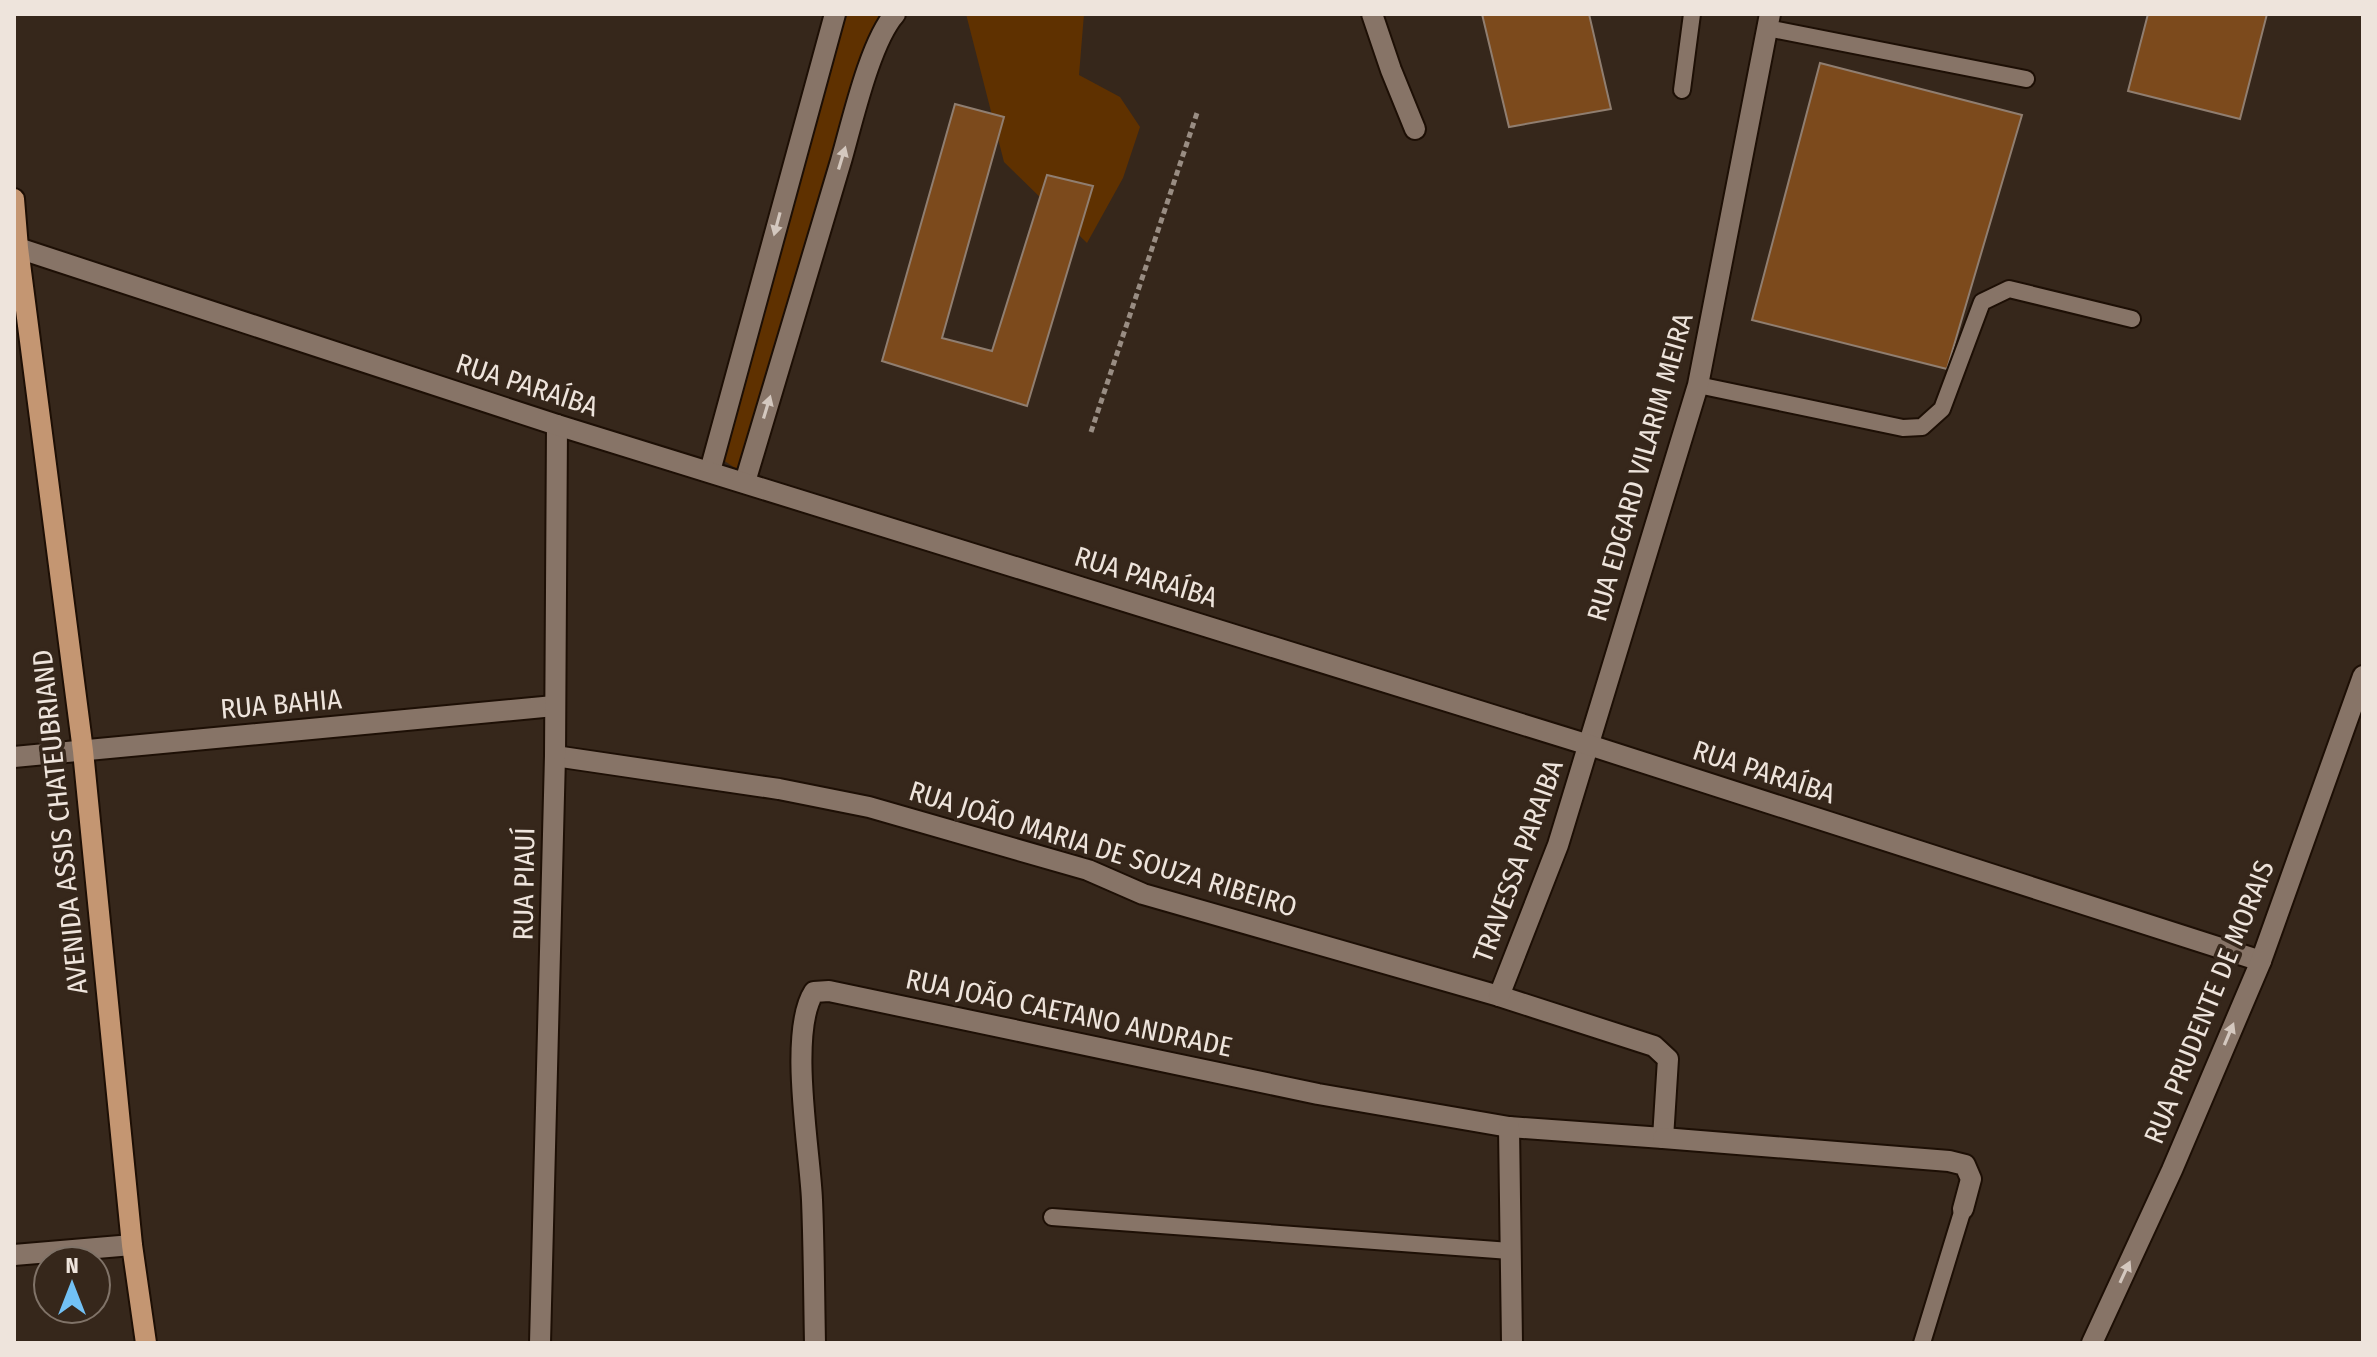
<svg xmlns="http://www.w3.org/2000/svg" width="2377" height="1357" viewBox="0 0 2377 1357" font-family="'Fira Sans Condensed',sans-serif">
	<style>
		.green { fill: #5f3100 }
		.building { fill: #7c4a1c; stroke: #907e70; stroke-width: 2 }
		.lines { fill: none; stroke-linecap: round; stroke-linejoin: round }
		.lane-casing { stroke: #1d0f05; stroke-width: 20 }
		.street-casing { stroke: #1d0f05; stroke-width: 24 }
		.secondary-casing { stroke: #1d0f05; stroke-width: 24 }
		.primary-casing { stroke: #1d0f05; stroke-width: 24 }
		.path { stroke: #998d83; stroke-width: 5; stroke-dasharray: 6 4; stroke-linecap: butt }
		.lane { stroke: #877467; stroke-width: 16 }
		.street { stroke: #877467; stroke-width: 20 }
		.secondary { stroke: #877467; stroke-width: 20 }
		.primary { stroke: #c49672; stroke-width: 20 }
		.oneway { fill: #d4c8bf }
		.labels { text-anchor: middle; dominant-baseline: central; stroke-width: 7; stroke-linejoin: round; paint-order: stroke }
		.street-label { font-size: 28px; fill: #eee4dc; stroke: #36271b }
	</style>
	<rect width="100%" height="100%" fill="#36271b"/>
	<!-- green -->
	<g class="green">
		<polygon points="847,14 879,14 738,470 720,458"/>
		<polygon points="966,14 1084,14 1079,75 1120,97 1140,127 1123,178 1087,243 1004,162"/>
	</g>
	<!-- building -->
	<g class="building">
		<polygon points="1482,14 1589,14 1611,109 1509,127"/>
		<polygon points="2148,14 2267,14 2240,119 2128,91"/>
		<polygon points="1820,63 2022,115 1947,369 1752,320"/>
		<polygon points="955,104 1004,117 942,338 992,351 1047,175 1093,186 1027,406 882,361"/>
	</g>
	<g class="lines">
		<defs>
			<g id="lane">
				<polyline points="1767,28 2026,79"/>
				<polyline points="1682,90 1692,14"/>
				<polyline points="1698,385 1903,428 1922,427 1942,409 1982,302 2009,289 2132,319"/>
				<polyline points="1052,1217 1510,1251"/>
				<polyline points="1922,1343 1963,1209"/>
			</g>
			<g id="street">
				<polyline points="1372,14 1391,70 1415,129"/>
				<polyline points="710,471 835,14"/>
				<path d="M 745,482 C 777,375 809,268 841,161 C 852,123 870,42 895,14"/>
				<path d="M 555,756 L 779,789 L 869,807 L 1088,870 L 1143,894 L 1499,996 L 1654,1046 L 1668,1059 L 1663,1138 L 1509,1127 L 1318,1094 L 829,991 L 814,992 C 788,1032 810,1151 812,1200 C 814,1248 814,1296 815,1343"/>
				<polyline points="14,757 554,706"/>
				<polyline points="1499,996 1558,845 1698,385 1770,14"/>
				<polyline points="1509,1127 1512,1343"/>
				<polyline points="1663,1138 1949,1161 1965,1165 1971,1179 1963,1209"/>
				<polyline points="14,1255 132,1245"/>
				<polyline points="540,1343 555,756 557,425"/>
			</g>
			<g id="secondary">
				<polyline points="18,248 557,425 1589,745 2261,961"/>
				<polyline points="2092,1343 2172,1170 2261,961 2363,676"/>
			</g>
			<polyline id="primary" points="14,199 18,248 83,751 132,1245 146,1343"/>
		</defs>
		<!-- lane casing -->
		<use href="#lane" class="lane-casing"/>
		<!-- street casing -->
		<use href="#street" class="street-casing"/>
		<!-- secondary casing -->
		<use href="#secondary" class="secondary-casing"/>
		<!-- primary casing -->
		<use href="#primary" class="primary-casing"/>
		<!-- path -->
		<polyline class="path" points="1091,432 1197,113"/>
		<!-- lane -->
		<use href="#lane" class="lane"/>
		<!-- street -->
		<use href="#street" class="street"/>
		<!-- secondary -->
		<use href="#secondary" class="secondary"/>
		<!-- primary -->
		<use href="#primary" class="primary"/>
	</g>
	<!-- one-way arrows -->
	<defs><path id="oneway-solid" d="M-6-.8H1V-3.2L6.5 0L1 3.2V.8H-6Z" transform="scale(2)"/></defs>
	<g class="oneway">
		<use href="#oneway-solid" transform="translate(842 158) rotate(-73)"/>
		<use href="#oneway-solid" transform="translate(777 224) rotate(105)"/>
		<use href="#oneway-solid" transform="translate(767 407) rotate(-73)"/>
		<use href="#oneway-solid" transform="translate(2229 1034) rotate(-67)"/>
		<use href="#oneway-solid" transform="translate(2125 1272) rotate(-65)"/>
	</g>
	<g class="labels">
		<!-- street labels -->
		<g class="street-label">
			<text transform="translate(527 385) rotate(18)">RUA PARAÍBA</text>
			<text transform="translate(1640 467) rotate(-74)">RUA EDGARD VILARIM MEIRA</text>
			<text transform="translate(1146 577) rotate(17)">RUA PARAÍBA</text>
			<text transform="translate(281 704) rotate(-5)">RUA BAHIA</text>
			<text transform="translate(1764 772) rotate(18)">RUA PARAÍBA</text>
			<text transform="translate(60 822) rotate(-96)">AVENIDA ASSIS CHATEUBRIAND</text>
			<text transform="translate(1103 849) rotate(17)">RUA JOÃO MARIA DE SOUZA RIBEIRO</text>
			<text transform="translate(1518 861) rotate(-70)">TRAVESSA PARAIBA</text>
			<text transform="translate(524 884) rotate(-89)">RUA PIAUÍ</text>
			<text transform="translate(2209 1002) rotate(-68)">RUA PRUDENTE DE MORAIS</text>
			<text transform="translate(1069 1013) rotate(12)">RUA JOÃO CAETANO ANDRADE</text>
		</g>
	</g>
	<!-- border -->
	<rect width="2377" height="1357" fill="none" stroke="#eee4dc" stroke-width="32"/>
	<!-- north arrow -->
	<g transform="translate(72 1285)"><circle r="38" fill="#36271b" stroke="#807368" stroke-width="2"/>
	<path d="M0-6L14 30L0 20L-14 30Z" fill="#72c1f5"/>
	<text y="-12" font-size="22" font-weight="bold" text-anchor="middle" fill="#eee4dc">N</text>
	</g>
</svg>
